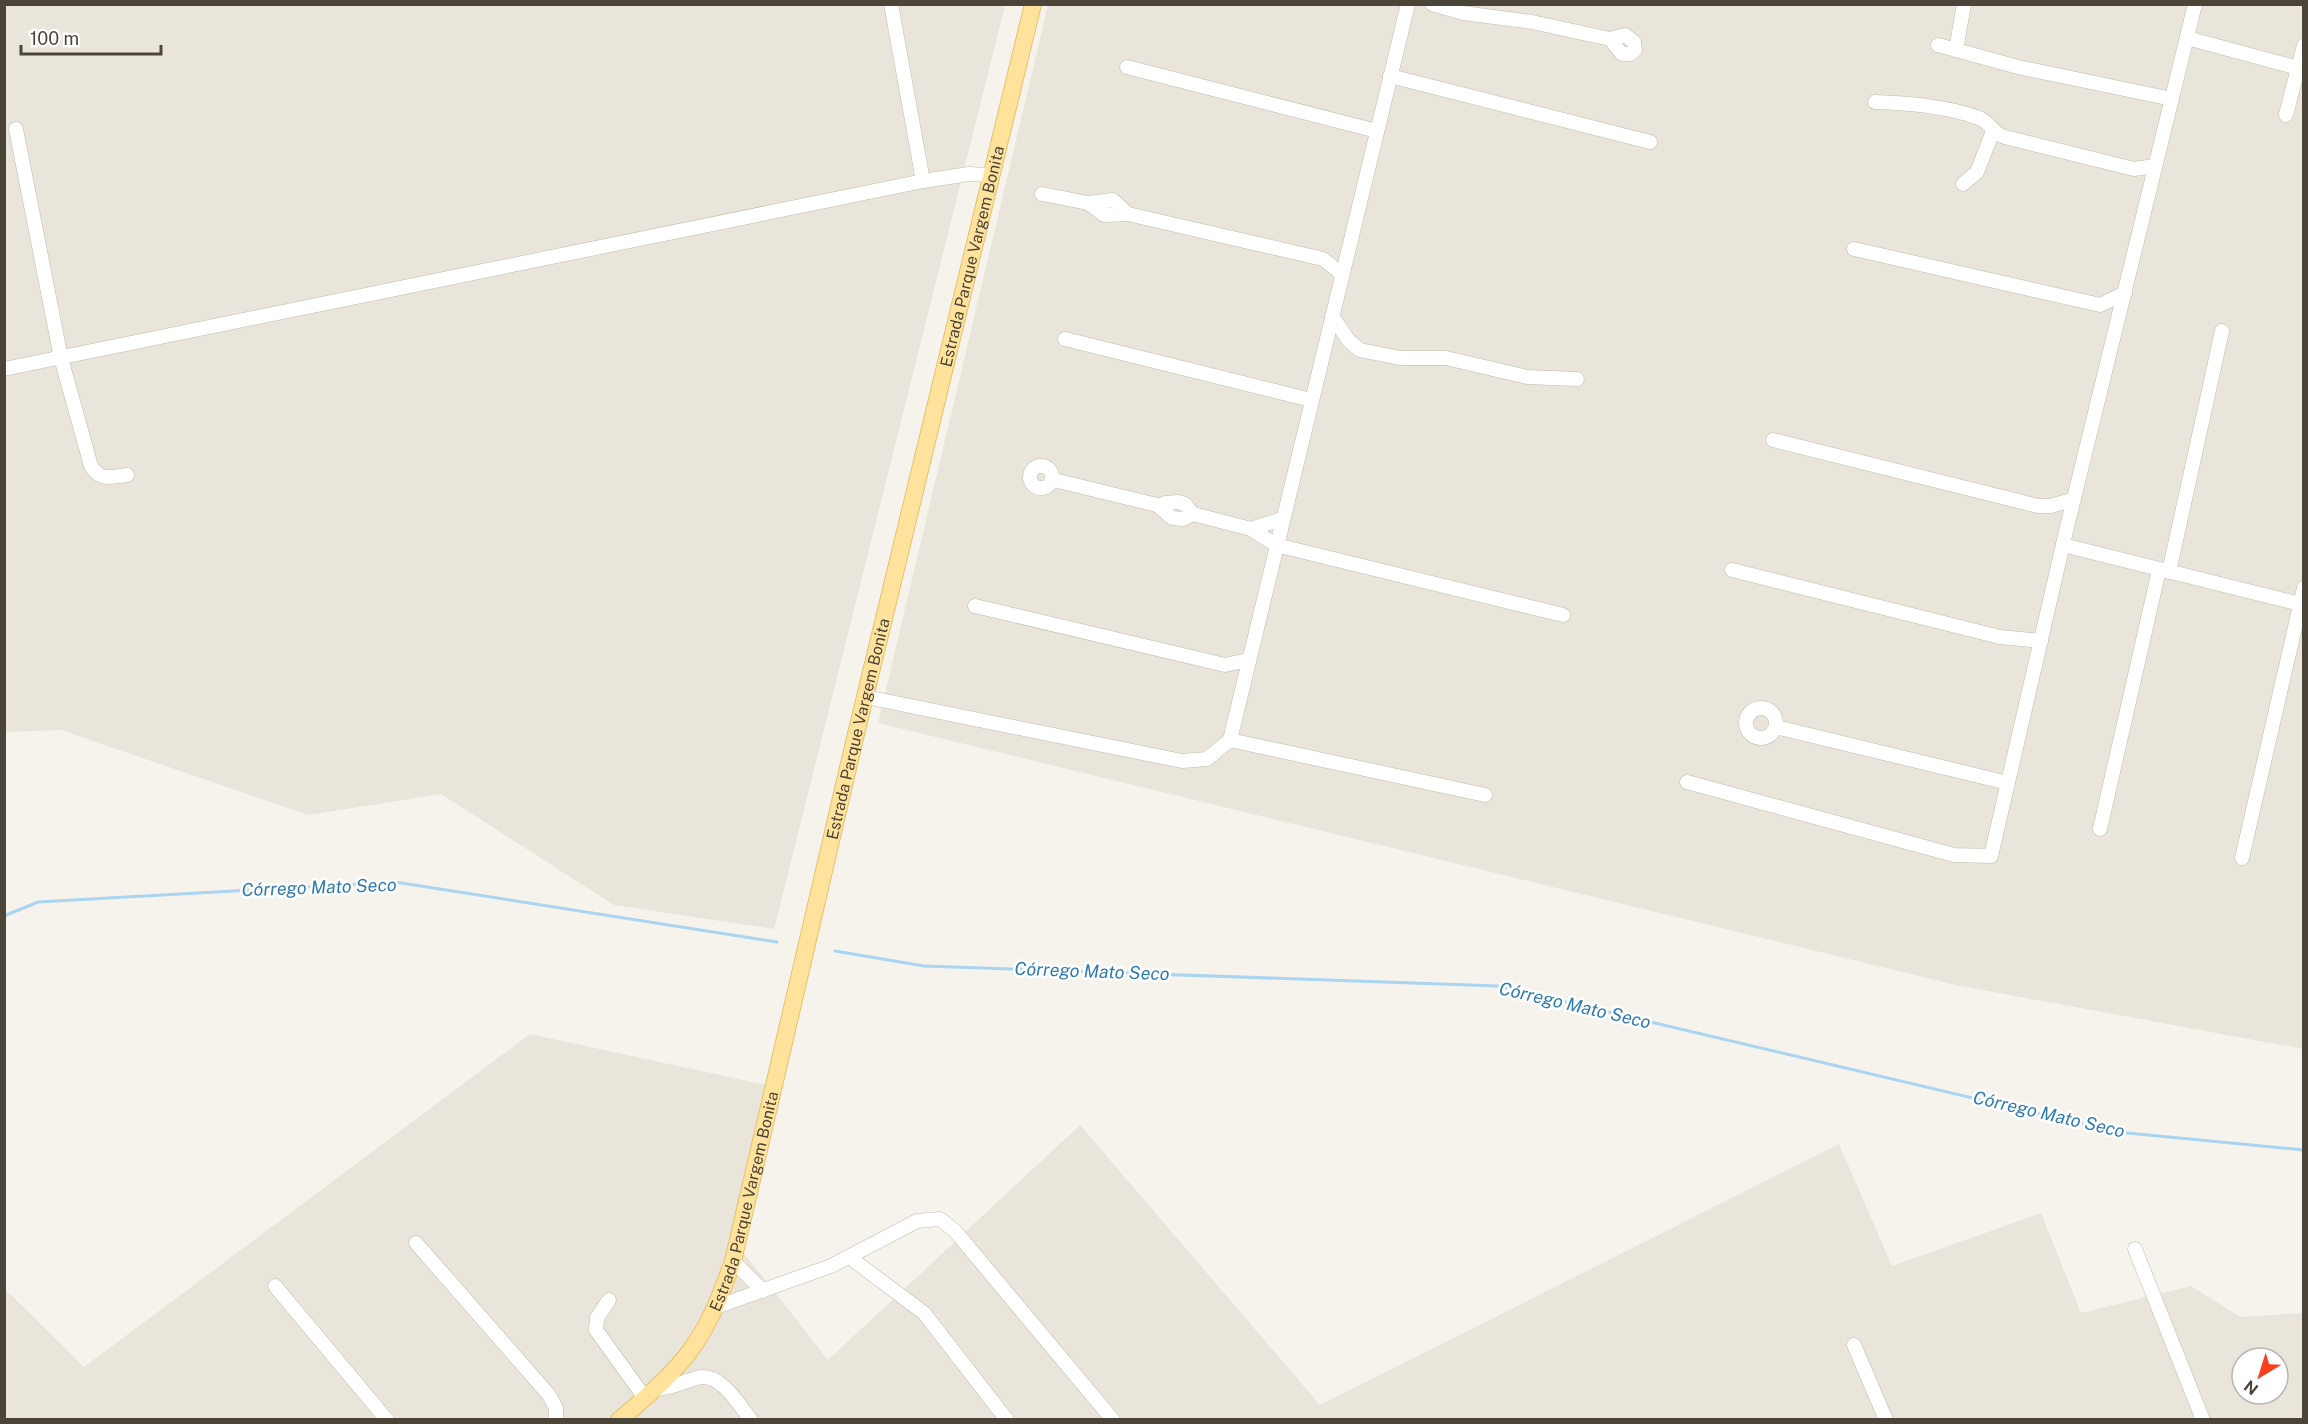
<svg xmlns="http://www.w3.org/2000/svg" width="2308" height="1424" viewBox="0 0 2308 1424" font-family="'Public Sans',sans-serif">
	<style>
		.residential { fill: #eae5da; fill-rule: evenodd }
		.lines { fill: none; stroke-linecap: round; stroke-linejoin: round }
		.stream { stroke: #a9d4f2; stroke-width: 3 }
		.minor-casing { stroke: #c2bbae; stroke-width: 15 }
		.major-casing { stroke: #e6c16a; stroke-width: 18 }
		.minor { stroke: #fff; stroke-width: 14 }
		.major { stroke: #ffe39c; stroke-width: 16 }
		.labels { text-anchor: middle; dominant-baseline: central; stroke-width: 5; stroke-linejoin: round; paint-order: stroke }
		.street-label { font-size: 16px; fill: #4b4439; stroke: #fff }
		.water-label { font-size: 18px; font-style: italic; fill: #2e7ab2; stroke: #fff }
	</style>
	<rect width="100%" height="100%" fill="#f6f3ec"/>
	<!-- residential -->
	<g class="residential">
		<polygon points="4,5 1005,5 774,929 614,905 441,794 308,815 61,730 5,732"/>
		<polygon points="1048,5 2303,5 2303,1049 1956,985 878,723"/>
		<path d="M 530,1034 L 766,1085 L 736,1243 L 828,1360 L 1080,1125 L 1320,1405 L 1839,1144 L 1892,1266 L 2041,1213 L 2081,1313 L 2191,1286 L 2240,1317 L 2303,1313 L 2303,1419 L 5,1419 L 4,1288 L 84,1367 ZM 2242,1358 L 2278,1358 L 2278,1394 L 2242,1394 Z"/>
	</g>
	<g class="lines">
		<!-- stream -->
		<g class="stream">
			<polyline points="4,916 38,902 395,882 777,942"/>
			<polyline points="835,951 924,966 1498,986 2117,1132 2304,1150"/>
		</g>
		<defs>
			<g id="minor">
				<polyline points="891,4 923,181"/>
				<polyline points="1432,4 1463,13 1532,22 1610,39 1622,54 1630,54 1635,50 1634,42 1625,35 1610,39"/>
				<polyline points="2187,38 2298,68 2304,45"/>
				<polyline points="1938,45 2018,67 2172,99"/>
				<polyline points="1956,50 1964,4"/>
				<polyline points="1127,67 1377,131"/>
				<polyline points="1390,76 1650,142"/>
				<path d="M 1875,102 C 1908,103 1947,106 1979,118 C 1990,122 1993,134 2005,137 L 2134,169 L 2155,166"/>
				<polyline points="2286,115 2298,68"/>
				<path d="M 16,129 L 61,358 L 91,466 C 100,481 111,477 127,475"/>
				<polyline points="1963,184 1977,172 1993,131"/>
				<polyline points="1042,194 1088,203 1113,200 1128,214 1323,259 1342,274"/>
				<polyline points="1088,203 1104,215 1128,214"/>
				<polyline points="1854,249 2100,305 2125,293"/>
				<polyline points="1332,316 1349,341 1360,350 1400,358 1446,358 1527,377 1577,379"/>
				<polyline points="1065,339 1311,400"/>
				<polyline points="4,369 923,181 969,174 990,175"/>
				<polyline points="1773,440 2038,506 2051,506 2074,499"/>
				<circle cx="1041" cy="477" r="11"/>
				<polyline points="1054,480 1157,505 1172,518 1183,519 1193,514"/>
				<polyline points="1160,507 1165,503 1178,502 1185,504 1193,514 1251,529 1276,545 1563,615"/>
				<polyline points="1251,529 1282,519"/>
				<polyline points="2063,545 2304,605"/>
				<polyline points="1732,570 2000,637 2041,641"/>
				<polyline points="2169,572 2222,331"/>
				<polyline points="975,606 1225,665 1248,660"/>
				<polyline points="866,697 1182,761 1207,759 1230,740 1408,4"/>
				<circle cx="1761" cy="723" r="15"/>
				<polyline points="1776,727 2008,783"/>
				<polyline points="1230,740 1485,795"/>
				<polyline points="1687,782 1954,855 1991,856 2067,527 2195,4"/>
				<polyline points="2100,829 2159,570"/>
				<polyline points="2242,858 2304,588"/>
				<polyline points="416,1243 549,1395 556,1408 556,1420"/>
				<polyline points="2135,1249 2203,1420"/>
				<polyline points="849,1257 924,1313 1007,1420"/>
				<polyline points="733,1261 763,1291"/>
				<polyline points="275,1286 387,1420"/>
				<polyline points="609,1300 597,1318 596,1330 645,1398"/>
				<polyline points="716,1307 831,1266 917,1221 940,1219 955,1231 1113,1420"/>
				<polyline points="1854,1345 1886,1420"/>
				<path d="M 656,1389 C 671,1388 683,1382 697,1378 C 720,1371 739,1405 751,1420"/>
			</g>
			<g id="major">
				<path id="s1" d="M 619,1420 C 686,1364 704,1344 733,1261 L 855,738 L 1033,4"/>
			</g>
		</defs>
		<!-- minor casing -->
		<use href="#minor" class="minor-casing"/>
		<!-- major casing -->
		<use href="#major" class="major-casing"/>
		<!-- minor -->
		<use href="#minor" class="minor"/>
		<!-- major -->
		<use href="#major" class="major"/>
	</g>
	<g class="labels">
		<!-- street labels -->
		<g class="street-label">
			<text stroke="none"><textPath href="#s1" startOffset="1232">Estrada Parque Vargem Bonita</textPath></text>
			<text stroke="none"><textPath href="#s1" startOffset="746">Estrada Parque Vargem Bonita</textPath></text>
			<text stroke="none"><textPath href="#s1" startOffset="260">Estrada Parque Vargem Bonita</textPath></text>
		</g>
		<!-- water labels -->
		<g class="water-label">
			<text transform="translate(319 887) rotate(-2)">Córrego Mato Seco</text>
			<text transform="translate(1092 971) rotate(2)">Córrego Mato Seco</text>
			<text transform="translate(1575 1005) rotate(13)">Córrego Mato Seco</text>
			<text transform="translate(2049 1114) rotate(13)">Córrego Mato Seco</text>
		</g>
	</g>
	<!-- border -->
	<rect width="2308" height="1424" fill="none" stroke="#4b4439" stroke-width="12"/>
	<!-- north arrow -->
	<g transform="translate(2260 1376) rotate(218)"><circle r="28" fill="#ffffff" stroke="#b7b4b0" stroke-width="1.5"/>
	<path d="M0-4.5L10 22L0 15L-10 22Z" fill="#fc3f1d"/>
	<text y="-9" font-size="16" font-weight="bold" text-anchor="middle" fill="#4b4439">N</text>
	</g>
	<!-- scale -->
	<path d="M21 45v9h140v-9" fill="none" stroke="#4b4439" stroke-width="3"/>
	<text x="30" y="45" font-size="18" fill="#4b4439" stroke="#ffffff" stroke-width="4.5" paint-order="stroke">100 m</text>
</svg>
